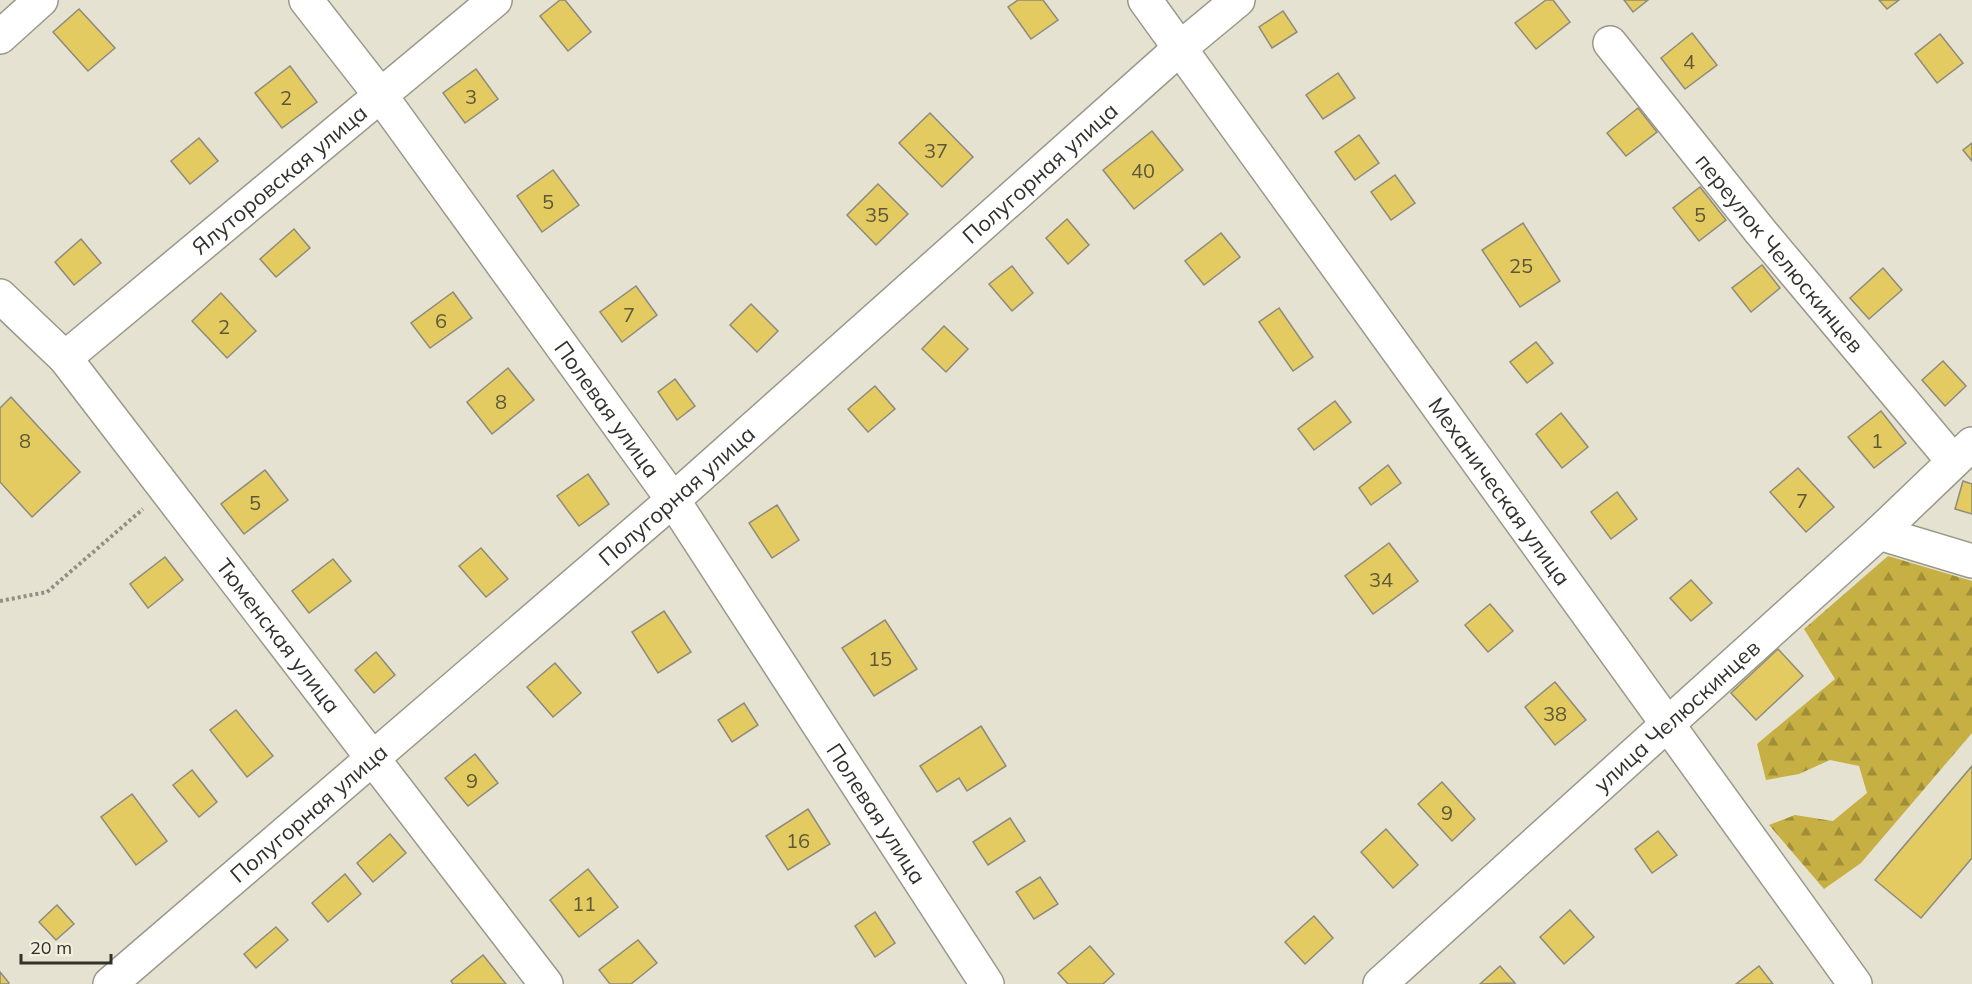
<svg xmlns="http://www.w3.org/2000/svg" width="1972" height="984" viewBox="0 0 1972 984" font-family="Mulish,sans-serif">
	<style>
		.forest { fill: url(#forest-firs) }
		.building { fill: #e3cb62; stroke: #8e8b7c; stroke-width: 1.5 }
		.lines { fill: none; stroke-linecap: round; stroke-linejoin: round }
		.street-casing { stroke: #9b9889; stroke-width: 36 }
		.secondary-casing { stroke: #9b9889; stroke-width: 36 }
		.path { stroke: #918f83; stroke-width: 4; stroke-dasharray: 3 3; stroke-linecap: butt }
		.street { stroke: #fff; stroke-width: 33 }
		.secondary { stroke: #fff; stroke-width: 33 }
		.labels { text-anchor: middle; dominant-baseline: central; stroke-width: 4.5; stroke-linejoin: round; paint-order: stroke }
		.number-label { font-size: 20px; fill: #5e5839 }
		.street-label { font-size: 22px; fill: #32312b; stroke: #f2efdf }
	</style>
	<defs>
		<pattern id="forest-firs" width="22" height="20" patternUnits="userSpaceOnUse" patternTransform="scale(1.5)"><rect width="22" height="20" fill="#c6af43"/><path d="M5 1l3.5 6h-7zM16 11l3.5 6h-7z" fill="#a18f38"/></pattern>
	</defs>
	<rect width="100%" height="100%" fill="#e5e2d2"/>
	<!-- forest -->
	<polygon class="forest" points="1888,556 1972,581 1972,733 1861,863 1824,889 1769,825 1795,815 1833,821 1867,793 1859,766 1830,760 1799,774 1766,780 1757,744 1835,679 1804,629"/>
	<!-- building -->
	<g class="building">
		<polygon points="560,0 565,0 591,32 568,51 540,16"/>
		<polygon points="1018,0 1043,0 1058,20 1031,39 1008,7"/>
		<polygon points="1546,0 1553,0 1570,22 1536,49 1515,23"/>
		<polygon points="1624,0 1648,0 1633,12"/>
		<polygon points="1879,0 1899,0 1887,9"/>
		<polygon points="79,9 115,48 88,71 53,32"/>
		<polygon points="1283,11 1297,32 1272,48 1259,27"/>
		<polygon points="1692,33 1717,65 1685,89 1661,58"/>
		<polygon points="1940,34 1963,63 1937,83 1915,54"/>
		<polygon points="290,66 317,102 282,128 255,93"/>
		<polygon points="476,69 498,99 465,123 443,93"/>
		<polygon points="1338,73 1355,98 1323,119 1306,95"/>
		<polygon points="1638,108 1657,132 1626,156 1607,133"/>
		<polygon points="930,113 973,157 942,187 899,143"/>
		<polygon points="1152,131 1183,170 1134,209 1103,170"/>
		<polygon points="1359,135 1379,163 1355,180 1335,152"/>
		<polygon points="199,138 218,161 190,184 171,161"/>
		<polygon points="1972,143 1972,161 1963,150"/>
		<polygon points="553,170 579,205 542,232 517,196"/>
		<polygon points="1395,175 1415,203 1391,220 1371,192"/>
		<polygon points="878,184 908,214 876,245 847,215"/>
		<polygon points="1700,187 1726,220 1699,241 1673,208"/>
		<polygon points="1067,219 1089,245 1068,264 1046,238"/>
		<polygon points="1523,223 1560,281 1520,307 1482,250"/>
		<polygon points="294,229 310,248 276,277 260,259"/>
		<polygon points="1221,233 1240,257 1204,285 1185,261"/>
		<polygon points="81,239 101,263 74,285 55,262"/>
		<polygon points="1762,265 1780,288 1751,312 1732,288"/>
		<polygon points="1012,266 1033,293 1012,311 989,284"/>
		<polygon points="1883,268 1902,290 1869,319 1850,298"/>
		<polygon points="636,286 657,315 622,342 600,312"/>
		<polygon points="453,292 472,318 430,348 411,323"/>
		<polygon points="221,293 256,331 227,358 192,321"/>
		<polygon points="751,304 778,331 757,352 730,325"/>
		<polygon points="1279,308 1313,357 1293,371 1259,322"/>
		<polygon points="944,326 968,349 946,372 922,349"/>
		<polygon points="1536,342 1553,363 1527,383 1510,362"/>
		<polygon points="1943,361 1966,386 1945,406 1922,380"/>
		<polygon points="508,368 534,400 492,434 467,402"/>
		<polygon points="675,379 695,406 677,420 658,392"/>
		<polygon points="875,386 895,409 868,432 848,409"/>
		<polygon points="11,397 80,472 32,517 0,482 0,408"/>
		<polygon points="1335,401 1351,422 1314,450 1298,429"/>
		<polygon points="1881,411 1906,443 1874,468 1848,437"/>
		<polygon points="1561,413 1588,447 1562,468 1536,434"/>
		<polygon points="1388,465 1401,483 1371,505 1359,488"/>
		<polygon points="1798,468 1834,507 1806,532 1770,492"/>
		<polygon points="265,470 288,500 244,534 221,504"/>
		<polygon points="588,474 609,504 579,526 557,496"/>
		<polygon points="1963,481 1972,484 1972,514 1955,509"/>
		<polygon points="1617,492 1637,519 1611,539 1591,512"/>
		<polygon points="777,505 799,540 772,558 749,523"/>
		<polygon points="1389,543 1418,581 1373,614 1345,576"/>
		<polygon points="481,548 508,579 486,597 459,566"/>
		<polygon points="165,557 183,580 148,608 130,584"/>
		<polygon points="333,559 351,581 309,613 292,591"/>
		<polygon points="1691,580 1712,603 1691,621 1670,598"/>
		<polygon points="1490,604 1513,631 1488,652 1465,625"/>
		<polygon points="664,611 691,652 658,673 632,632"/>
		<polygon points="885,620 917,669 874,696 842,648"/>
		<polygon points="1778,649 1803,676 1756,720 1731,693"/>
		<polygon points="376,652 395,675 374,693 355,670"/>
		<polygon points="555,663 581,693 553,717 527,687"/>
		<polygon points="1555,682 1586,720 1555,745 1525,707"/>
		<polygon points="744,703 758,725 732,742 718,720"/>
		<polygon points="236,710 273,756 247,777 210,730"/>
		<polygon points="981,726 1006,766 967,791 959,778 937,792 920,766"/>
		<polygon points="475,754 498,783 468,806 445,778"/>
		<polygon points="1972,766 1972,858 1921,918 1875,880"/>
		<polygon points="192,770 217,802 199,817 173,785"/>
		<polygon points="1442,782 1475,819 1452,841 1418,804"/>
		<polygon points="132,794 167,841 136,865 101,817"/>
		<polygon points="808,809 830,844 788,870 766,836"/>
		<polygon points="1010,818 1025,841 988,865 973,842"/>
		<polygon points="1386,829 1418,865 1393,888 1361,852"/>
		<polygon points="1658,831 1677,855 1652,873 1635,849"/>
		<polygon points="390,834 406,853 373,882 357,863"/>
		<polygon points="588,869 618,907 579,937 550,900"/>
		<polygon points="345,874 361,894 328,922 312,903"/>
		<polygon points="1040,877 1058,904 1034,919 1016,892"/>
		<polygon points="57,905 74,924 56,940 39,922"/>
		<polygon points="1570,910 1594,937 1564,964 1540,937"/>
		<polygon points="875,912 895,943 875,957 855,926"/>
		<polygon points="1314,916 1333,938 1305,964 1285,942"/>
		<polygon points="276,927 288,940 256,968 244,954"/>
		<polygon points="638,940 657,963 631,984 610,984 599,970"/>
		<polygon points="1090,946 1114,974 1103,984 1068,984 1058,973"/>
		<polygon points="483,955 506,984 453,984 451,981"/>
		<polygon points="1500,966 1515,983 1480,984"/>
		<polygon points="1759,966 1773,984 1736,984"/>
		<polygon points="0,972 9,983 8,984 0,984"/>
	</g>
	<g class="lines">
		<defs>
			<g id="street">
				<path id="s1" d="M 306,0 L 381,96 L 673,500 L 987,984"/>
				<polyline points="0,37 41,0"/>
				<path id="s2" d="M 1610,43 L 1760,231 L 1953,461"/>
				<path id="s3" d="M 0,296 L 65,358 L 546,984"/>
				<path id="s4" d="M 65,358 L 495,0"/>
				<polyline points="1879,533 1972,561"/>
				<path id="s5" d="M 110,984 L 673,500 L 1179,49 L 1238,0"/>
				<path id="s6" d="M 1380,984 L 1879,533 L 1972,444"/>
			</g>
			<g id="secondary">
				<path id="s7" d="M 1145,0 L 1855,984"/>
			</g>
		</defs>
		<!-- street casing -->
		<use href="#street" class="street-casing"/>
		<!-- secondary casing -->
		<use href="#secondary" class="secondary-casing"/>
		<!-- path -->
		<polyline class="path" points="0,601 47,592 143,509"/>
		<!-- street -->
		<use href="#street" class="street"/>
		<!-- secondary -->
		<use href="#secondary" class="secondary"/>
	</g>
	<g class="labels">
		<!-- number labels -->
		<g class="number-label">
			<text x="1689" y="61">4</text>
			<text x="471" y="96">3</text>
			<text x="286" y="97">2</text>
			<text x="936" y="150">37</text>
			<text x="1143" y="170">40</text>
			<text x="548" y="201">5</text>
			<text x="877" y="214">35</text>
			<text x="1700" y="214">5</text>
			<text x="1521" y="265">25</text>
			<text x="629" y="314">7</text>
			<text x="441" y="320">6</text>
			<text x="224" y="326">2</text>
			<text x="501" y="401">8</text>
			<text x="25" y="440">8</text>
			<text x="1877" y="440">1</text>
			<text x="1802" y="500">7</text>
			<text x="255" y="502">5</text>
			<text x="1381" y="579">34</text>
			<text x="880" y="658">15</text>
			<text x="1555" y="713">38</text>
			<text x="472" y="780">9</text>
			<text x="1447" y="812">9</text>
			<text x="798" y="840">16</text>
			<text x="584" y="903">11</text>
		</g>
		<!-- street labels -->
		<g class="street-label">
			<text stroke="none"><textPath href="#s5" startOffset="1234">Полугорная улица</textPath></text>
			<text stroke="none"><textPath href="#s4" startOffset="279">Ялуторовская улица</textPath></text>
			<text stroke="none"><textPath href="#s2" startOffset="270">переулок Челюскинцев</textPath></text>
			<text stroke="none"><textPath href="#s1" startOffset="508">Полевая улица</textPath></text>
			<text stroke="none"><textPath href="#s7" startOffset="606">Механическая улица</textPath></text>
			<text stroke="none"><textPath href="#s5" startOffset="748">Полугорная улица</textPath></text>
			<text stroke="none"><textPath href="#s3" startOffset="440">Тюменская улица</textPath></text>
			<text stroke="none"><textPath href="#s6" startOffset="400">улица Челюскинцев</textPath></text>
			<text stroke="none"><textPath href="#s5" startOffset="262">Полугорная улица</textPath></text>
			<text stroke="none"><textPath href="#s1" startOffset="994">Полевая улица</textPath></text>
		</g>
	</g>
	<!-- scale -->
	<path d="M21 954v9h90v-9" fill="none" stroke="#32312b" stroke-width="3"/>
	<text x="30" y="954" font-size="18" fill="#32312b" stroke="#f2efdf" stroke-width="4.5" paint-order="stroke">20 m</text>
</svg>
